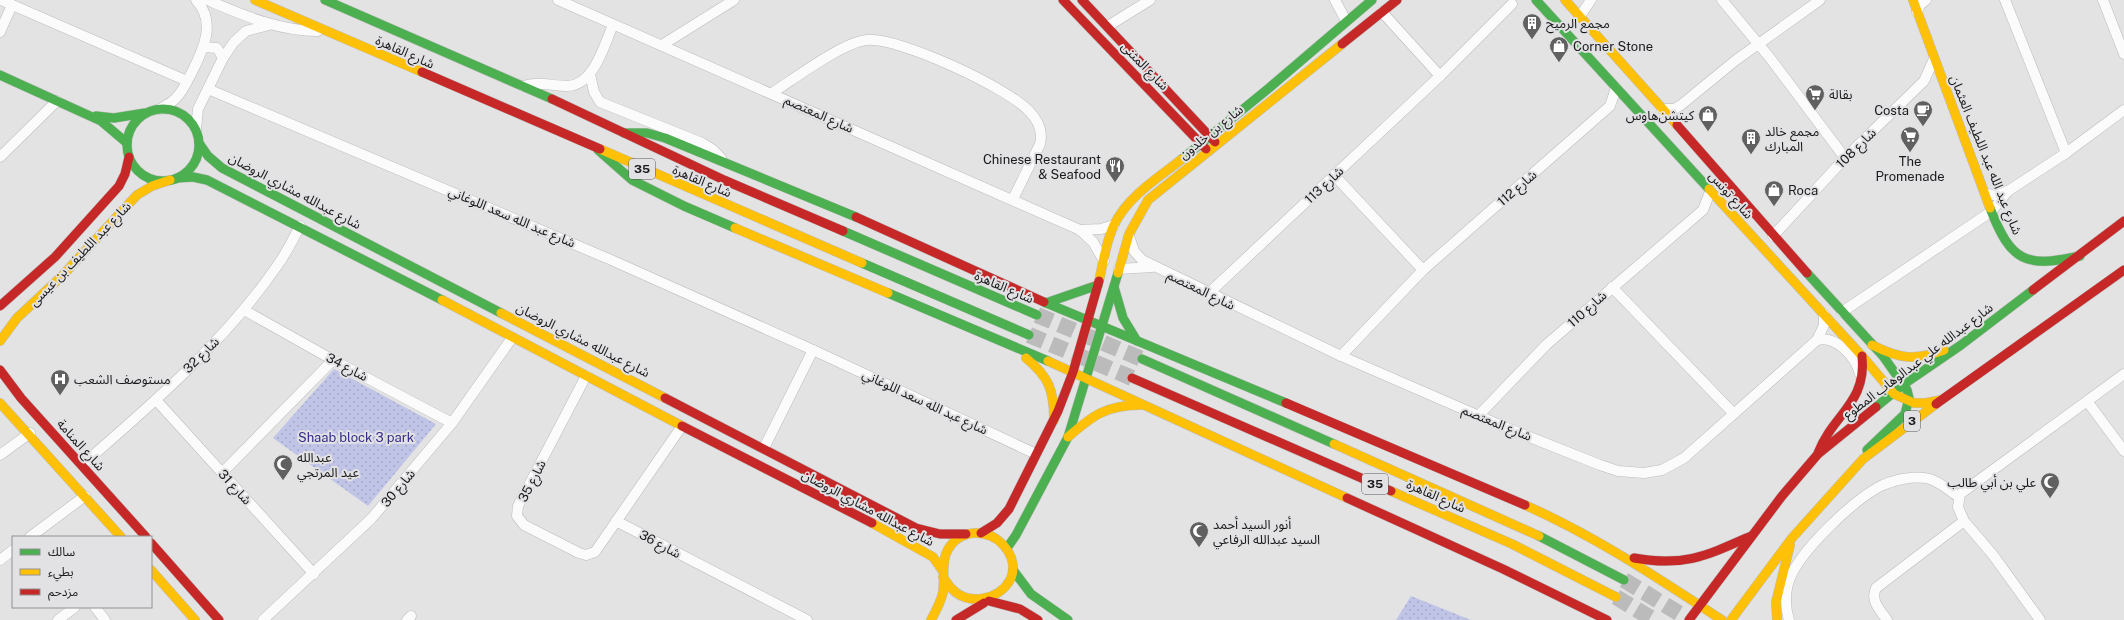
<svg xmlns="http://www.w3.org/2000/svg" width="2124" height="620" viewBox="0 0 2124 620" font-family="'Public Sans','Noto Sans Arabic',sans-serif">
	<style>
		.park { fill: url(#park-dots) }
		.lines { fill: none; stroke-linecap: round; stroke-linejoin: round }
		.primary-tunnel { stroke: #bbbbbc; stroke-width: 16; stroke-dasharray: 16 8; stroke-linecap: butt }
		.street-casing { stroke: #bbbbbc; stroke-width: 11 }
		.fast-casing { stroke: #bbbbbc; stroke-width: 10 }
		.slow-casing { stroke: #bbbbbc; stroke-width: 10 }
		.jam-casing { stroke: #bbbbbc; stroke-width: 10 }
		.street { stroke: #fbfbfb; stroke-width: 10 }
		.fast { stroke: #4caf50; stroke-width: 9 }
		.slow { stroke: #ffc107; stroke-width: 9 }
		.jam { stroke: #c62828; stroke-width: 9 }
		.labels { text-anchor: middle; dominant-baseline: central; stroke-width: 4; stroke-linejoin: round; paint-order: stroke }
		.shield { fill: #e2e2e5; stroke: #565658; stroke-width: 1 }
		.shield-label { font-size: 12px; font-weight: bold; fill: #1a1a1b }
		.poi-label { font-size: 13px; fill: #1a1a1b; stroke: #e2e2e5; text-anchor: start }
		.street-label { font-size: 13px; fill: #1a1a1b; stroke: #e2e2e5 }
		.park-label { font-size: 13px; fill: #332c8c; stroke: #e2e2e5 }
	</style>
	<defs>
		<pattern id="park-dots" width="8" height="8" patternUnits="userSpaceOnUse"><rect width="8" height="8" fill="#c0c4e6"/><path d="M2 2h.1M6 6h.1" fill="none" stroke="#a4a8c5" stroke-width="1.8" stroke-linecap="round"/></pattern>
	</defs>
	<rect width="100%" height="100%" fill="#e3e3e4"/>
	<!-- park -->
	<g class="park">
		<polygon points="334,369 436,424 368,506 273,438"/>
		<polygon points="1411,596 1471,620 1396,620"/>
	</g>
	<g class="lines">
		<!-- primary-tunnel -->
		<g class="primary-tunnel">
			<polyline points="1037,315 1142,359"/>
			<polyline points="1029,335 1132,378"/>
			<polyline points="1624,580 1690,620"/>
			<polyline points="1616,597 1654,620"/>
		</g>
		<defs>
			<g id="street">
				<polyline points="1,0 187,81"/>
				<path d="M 207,0 C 243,15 278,31 318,31"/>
				<polyline points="558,0 1080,230 1093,242 1104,261"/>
				<polyline points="1335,0 1346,21"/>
				<polyline points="1722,0 1770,58 1845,158"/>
				<polyline points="2005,0 2066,153"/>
				<polyline points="2103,0 2124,54"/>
				<polyline points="1382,12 1440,76"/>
				<polyline points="1917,12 1920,5 1926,0"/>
				<polyline points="1580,16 1591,0"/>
				<polyline points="1108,26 1150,0"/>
				<polyline points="0,32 12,5"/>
				<polyline points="662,45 734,0"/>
				<polyline points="204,47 217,48 223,58"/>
				<polyline points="590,74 594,92 600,102 702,143 712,149 721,158"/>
				<path d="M 523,86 C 539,81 551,86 567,86 C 594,86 604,45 613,25"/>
				<polyline points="208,89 609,259 813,350 1036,454"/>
				<path d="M 772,93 C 794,79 843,42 867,40 C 899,37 1006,87 1029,111 C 1038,120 1043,131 1040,144 L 1013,199"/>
				<path d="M 160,109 C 165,106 171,103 175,99 C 183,92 187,81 192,72 C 203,50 217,22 196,0"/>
				<polyline points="1662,109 1674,109 1681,105 1736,60 1820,0"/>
				<polyline points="196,129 198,109 223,58 234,42 246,31 269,25"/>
				<polyline points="0,157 57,101"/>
				<polyline points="1334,175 1423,270"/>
				<polyline points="1986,194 1994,195 2008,191 2066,153 2124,110"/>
				<polyline points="1080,230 1101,229 1114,225"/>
				<polyline points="1129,236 1134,251 1142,260 1341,356 1502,426 1600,465 1618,471 1644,473 1662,470 1684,458 1817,340 1824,325 1824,314"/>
				<polyline points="1773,236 1845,158 1924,81 1934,59"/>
				<polyline points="1119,269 1152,267"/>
				<polyline points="1612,287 1734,414"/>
				<polyline points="1208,294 1440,76 1512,4"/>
				<polyline points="244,310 333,360 452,423"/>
				<polyline points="1842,312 1992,211 2008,191"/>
				<path d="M 1817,340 C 1836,335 1856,357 1860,374"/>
				<polyline points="1341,356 1423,270 1610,106 1616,88"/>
				<polyline points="586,376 518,506 517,516 524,525 579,553 586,555 595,552 682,426"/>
				<polyline points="156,400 314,574"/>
				<polyline points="2087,401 2124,451"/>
				<polyline points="1478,416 1546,345 1703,210 1710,192"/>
				<polyline points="764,448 813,350"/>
				<polyline points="0,455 30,433"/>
				<path d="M 82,465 C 152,404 224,343 277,266 C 286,254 293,239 300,226"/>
				<polyline points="222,473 333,360"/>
				<polyline points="616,521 807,620"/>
				<polyline points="30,537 85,496"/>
				<polyline points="0,560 13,550"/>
				<polyline points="95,607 105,620"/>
				<polyline points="58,620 75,607"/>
				<polyline points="263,620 371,519 452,423 512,338"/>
				<polyline points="407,620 411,616"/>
				<path d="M 1789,620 C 1785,607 1785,591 1790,578 C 1801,550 1851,503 1877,488 C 1891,480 1914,475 1930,479 C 1940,482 1951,492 1959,497"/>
				<path d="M 1887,620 C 1880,610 1870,601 1876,588 L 1964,521"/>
				<polyline points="2040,620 1993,555 1964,521 1958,507 1960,494 2124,374"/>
			</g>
			<g id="fast">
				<polyline points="325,0 552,99"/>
				<polyline points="1536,0 1709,189"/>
				<polyline points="0,75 101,121 127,143"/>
				<circle cx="163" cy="145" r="36"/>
				<polyline points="96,116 114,118 145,113"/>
				<polyline points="624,133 647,133 665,138 856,217"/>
				<polyline points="199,143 208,156 222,168 501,313"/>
				<polyline points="598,150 632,180 684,206 735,228"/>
				<polyline points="1182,159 1269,88 1372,0"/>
				<polyline points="177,178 193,177 207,180 442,300"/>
				<path d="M 1990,208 C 2011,262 2025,268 2080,256"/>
				<polyline points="843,231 1037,315"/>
				<polyline points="862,263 1029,335"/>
				<polyline points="1807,273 1883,356 1907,390 1909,398 1905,414 1867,450"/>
				<polyline points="1114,287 1123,318 1137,341"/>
				<polyline points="888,293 1048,361"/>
				<polyline points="1044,302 1286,403"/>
				<polyline points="1046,303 1098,285"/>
				<polyline points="1142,359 1334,444"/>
				<polyline points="1876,407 1904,384 1961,345 2033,290"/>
				<polyline points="1539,536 1624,580"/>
				<polyline points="1007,548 1016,535 1068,437 1118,273"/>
				<polyline points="1013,570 1031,594 1068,620"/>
			</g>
			<g id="slow">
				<polyline points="255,0 422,72"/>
				<polyline points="1565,0 1677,125"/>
				<polyline points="1913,0 1990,208"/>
				<polyline points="600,149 862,263"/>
				<polyline points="1709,189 1862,356 1894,394 1914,403 1926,403 1941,400"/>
				<polyline points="735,228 888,293"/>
				<polyline points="1118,273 1129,234 1148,200 1342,44"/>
				<path d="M 1099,281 C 1103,263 1106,241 1114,225 C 1128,196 1158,178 1182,159"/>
				<polyline points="442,300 682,426"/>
				<polyline points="501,313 665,398"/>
				<polyline points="0,341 17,318 63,275 137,195 152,186 170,180"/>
				<path d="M 1872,345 C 1900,359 1915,361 1944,350"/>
				<path d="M 1026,358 C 1049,377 1054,390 1054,420"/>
				<polyline points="1048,361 1347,498"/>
				<polyline points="0,403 121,537"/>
				<path d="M 1068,437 C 1092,416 1106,405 1140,405"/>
				<polyline points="1334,444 1539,536"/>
				<polyline points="1391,491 1512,544 1616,597"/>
				<path d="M 1525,505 C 1595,536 1658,578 1722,620"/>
				<polyline points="872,523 933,557 942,570"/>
				<polyline points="151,570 195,620"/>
				<path d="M 931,620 C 936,611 941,602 943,592 C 945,576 940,558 951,545 C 958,535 972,531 984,534 C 1003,537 1020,561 1010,580 C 999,600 968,606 952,589 C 949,586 946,581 943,577"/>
				<polyline points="1731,620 1792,538 1863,459 1936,404"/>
				<polyline points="1777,620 1776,602 1790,545"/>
			</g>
			<g id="jam">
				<polyline points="1063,0 1206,149"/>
				<polyline points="1082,0 1215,142"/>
				<polyline points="1342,44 1397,0"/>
				<polyline points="422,72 600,149"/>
				<polyline points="552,99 724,180 843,231"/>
				<polyline points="1677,125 1807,273"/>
				<polyline points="856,217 1044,302"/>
				<polyline points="2033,290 2124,221"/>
				<polyline points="0,306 55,257 119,186 125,174 129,157"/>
				<polyline points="0,370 21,398 146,537"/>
				<polyline points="1132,378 1391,491"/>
				<polyline points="665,398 916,528 940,534 966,534"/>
				<polyline points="1286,403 1525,505"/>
				<polyline points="1936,404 2124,270"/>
				<polyline points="682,426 872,523"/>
				<path d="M 1818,453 C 1833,414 1867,403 1862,356"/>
				<polyline points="1347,498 1503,569 1607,620"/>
				<polyline points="981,533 997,523 1009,509 1058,411 1073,372 1099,281"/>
				<polyline points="151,543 219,620"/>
				<path d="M 1634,558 C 1684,567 1706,556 1751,536"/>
				<polyline points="989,601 1020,609 1038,620"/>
				<polyline points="956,620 984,603"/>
				<polyline points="1689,620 1782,496 1818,454 1876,407"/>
			</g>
		</defs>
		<!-- street casing -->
		<use href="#street" class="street-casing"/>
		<!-- fast casing -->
		<use href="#fast" class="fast-casing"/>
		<!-- slow casing -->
		<use href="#slow" class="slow-casing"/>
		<!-- jam casing -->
		<use href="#jam" class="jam-casing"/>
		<!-- street -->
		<use href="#street" class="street"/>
		<!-- fast -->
		<use href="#fast" class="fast"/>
		<!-- slow -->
		<use href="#slow" class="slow"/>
		<!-- jam -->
		<use href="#jam" class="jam"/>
	</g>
	<!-- icons -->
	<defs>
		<symbol id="building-pin" viewBox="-11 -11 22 30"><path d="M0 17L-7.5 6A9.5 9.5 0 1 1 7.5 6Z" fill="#606061" stroke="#e2e2e5"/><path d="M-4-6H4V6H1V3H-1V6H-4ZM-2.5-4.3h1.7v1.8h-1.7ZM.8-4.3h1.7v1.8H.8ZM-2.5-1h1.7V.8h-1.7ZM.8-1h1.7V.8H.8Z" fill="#fff"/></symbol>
		<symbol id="shop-pin" viewBox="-11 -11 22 30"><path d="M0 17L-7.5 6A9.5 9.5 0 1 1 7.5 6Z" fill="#606061" stroke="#e2e2e5"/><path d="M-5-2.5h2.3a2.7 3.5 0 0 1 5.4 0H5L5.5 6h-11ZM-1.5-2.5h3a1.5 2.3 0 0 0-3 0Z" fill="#fff"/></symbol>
		<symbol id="supermarket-pin" viewBox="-11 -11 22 30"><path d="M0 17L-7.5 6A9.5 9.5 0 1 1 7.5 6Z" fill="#606061" stroke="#e2e2e5"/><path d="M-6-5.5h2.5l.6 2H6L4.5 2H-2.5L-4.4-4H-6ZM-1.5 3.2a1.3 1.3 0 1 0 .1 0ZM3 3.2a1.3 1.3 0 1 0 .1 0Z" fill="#fff"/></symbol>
		<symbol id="cafe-pin" viewBox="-11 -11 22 30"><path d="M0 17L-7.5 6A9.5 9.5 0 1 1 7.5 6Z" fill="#606061" stroke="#e2e2e5"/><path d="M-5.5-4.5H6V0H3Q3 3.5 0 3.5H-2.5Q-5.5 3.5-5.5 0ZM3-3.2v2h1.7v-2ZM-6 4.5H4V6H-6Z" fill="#fff"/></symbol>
		<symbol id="restaurant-pin" viewBox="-11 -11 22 30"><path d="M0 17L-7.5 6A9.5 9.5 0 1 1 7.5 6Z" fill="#606061" stroke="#e2e2e5"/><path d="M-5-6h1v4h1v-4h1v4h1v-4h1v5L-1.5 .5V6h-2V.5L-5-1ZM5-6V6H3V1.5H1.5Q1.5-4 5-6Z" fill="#fff"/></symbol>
		<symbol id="hospital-pin" viewBox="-11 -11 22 30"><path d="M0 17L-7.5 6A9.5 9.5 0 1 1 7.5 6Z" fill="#606061" stroke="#e2e2e5"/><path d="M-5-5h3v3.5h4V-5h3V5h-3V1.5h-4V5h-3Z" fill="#fff"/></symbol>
		<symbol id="mosque-pin" viewBox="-11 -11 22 30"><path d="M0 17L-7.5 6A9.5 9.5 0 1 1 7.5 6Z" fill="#606061" stroke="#e2e2e5"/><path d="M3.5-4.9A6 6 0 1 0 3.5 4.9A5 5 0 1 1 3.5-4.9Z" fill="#fff"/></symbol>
	</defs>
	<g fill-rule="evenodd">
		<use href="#building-pin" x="1521" y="12" width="22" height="30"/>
		<use href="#shop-pin" x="1548" y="35" width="22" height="30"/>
		<use href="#supermarket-pin" x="1804" y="83" width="22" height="30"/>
		<use href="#cafe-pin" x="1912" y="99" width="22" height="30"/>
		<use href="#shop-pin" x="1697" y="104" width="22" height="30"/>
		<use href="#supermarket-pin" x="1899" y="125" width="22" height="30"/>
		<use href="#building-pin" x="1740" y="127" width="22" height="30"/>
		<use href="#restaurant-pin" x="1104" y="155" width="22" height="30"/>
		<use href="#shop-pin" x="1763" y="179" width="22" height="30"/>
		<use href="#hospital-pin" x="49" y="368" width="22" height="30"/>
		<use href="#mosque-pin" x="272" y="453" width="22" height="30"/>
		<use href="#mosque-pin" x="2039" y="471" width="22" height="30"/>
		<use href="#mosque-pin" x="1188" y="520" width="22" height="30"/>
	</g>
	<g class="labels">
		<!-- shield labels -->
		<g class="shield">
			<rect x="629" y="159" width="26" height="20" rx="3"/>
			<rect x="1904" y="411" width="16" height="20" rx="3"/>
			<rect x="1362" y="474" width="26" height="20" rx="3"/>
		</g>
		<g class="shield-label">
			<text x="642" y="169">35</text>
			<text x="1912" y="421">3</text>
			<text x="1375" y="484">35</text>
		</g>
		<!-- poi labels -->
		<g class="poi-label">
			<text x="1546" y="23">مجمع الرميح</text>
			<text x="1573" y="46">Corner Stone</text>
			<text x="1829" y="94">بقالة</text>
			<text x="1909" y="110" text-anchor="end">Costa</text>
			<text x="1694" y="115" text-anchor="end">كيتشن‌هاوس</text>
			<text x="1765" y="131">مجمع خالد<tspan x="1765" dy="15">المبارك</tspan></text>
			<text x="1101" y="159" text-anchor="end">Chinese Restaurant<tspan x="1101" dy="15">&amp; Seafood</tspan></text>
			<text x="1910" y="161" text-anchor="middle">The<tspan x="1910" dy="15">Promenade</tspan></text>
			<text x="1788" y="190">Roca</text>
			<text x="74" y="379">مستوصف الشعب</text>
			<text x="297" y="457">عبدالله<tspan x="297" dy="15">عيد المرتجي</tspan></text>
			<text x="2036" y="482" text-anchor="end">علي بن أبي طالب</text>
			<text x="1213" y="524">أنور السيد أحمد<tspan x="1213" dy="15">السيد عبدالله الرفاعي</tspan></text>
		</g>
		<!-- street labels -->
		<g class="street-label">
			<text transform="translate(405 52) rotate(24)">شارع القاهرة</text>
			<text transform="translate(1145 66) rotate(46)">شارع المثنى</text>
			<text transform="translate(819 114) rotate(24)">شارع المعتصم</text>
			<text transform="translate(1211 132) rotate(-39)">شارع بن خلدون</text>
			<text transform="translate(1856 148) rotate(-45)">شارع 108</text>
			<text transform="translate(1986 155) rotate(68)">شارع عبد الله عبد اللطيف العثمان</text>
			<text transform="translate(702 181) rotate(23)">شارع القاهرة</text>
			<text transform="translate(1324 185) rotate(-43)">شارع 113</text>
			<text transform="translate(1517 188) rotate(-41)">شارع 112</text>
			<text transform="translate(295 191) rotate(28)">شارع عبدالله مشاري الروضان</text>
			<text transform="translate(1731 195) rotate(48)">شارع تونس</text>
			<text transform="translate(512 217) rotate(23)">شارع عبد الله سعد اللوغاني</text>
			<text transform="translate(80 254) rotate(-46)">شارع عبد اللطيف بن عيسى</text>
			<text transform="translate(1004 287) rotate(23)">شارع القاهرة</text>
			<text transform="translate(1201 290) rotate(26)">شارع المعتصم</text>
			<text transform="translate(1587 309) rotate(-42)">شارع 110</text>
			<text transform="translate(583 340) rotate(27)">شارع عبدالله مشاري الروضان</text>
			<text transform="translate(201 355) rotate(-45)">شارع 32</text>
			<text transform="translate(1918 361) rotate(-37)">شارع عبدالله علي عبدالوهاب المطوع</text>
			<text transform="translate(347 367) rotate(28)">شارع 34</text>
			<text transform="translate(925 402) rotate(25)">شارع عبد الله سعد اللوغاني</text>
			<text transform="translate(1497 423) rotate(22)">شارع المعتصم</text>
			<text transform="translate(81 445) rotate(48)">شارع المنامة</text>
			<text transform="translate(532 481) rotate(-63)">شارع 35</text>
			<text transform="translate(235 487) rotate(48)">شارع 31</text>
			<text transform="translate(398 488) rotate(-50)">شارع 30</text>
			<text transform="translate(1436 496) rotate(24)">شارع القاهرة</text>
			<text transform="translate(868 508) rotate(28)">شارع عبدالله مشاري الروضان</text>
			<text transform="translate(660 544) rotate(28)">شارع 36</text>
		</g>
		<!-- park labels -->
		<g class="park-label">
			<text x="356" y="437">Shaab block 3 park</text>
		</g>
	</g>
	<!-- legend -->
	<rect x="12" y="536" width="140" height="72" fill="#e2e2e5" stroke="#929294"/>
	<rect x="20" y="549" width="20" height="6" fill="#4caf50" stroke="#929294"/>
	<text x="48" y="556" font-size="12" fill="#1a1a1b">سالك</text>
	<rect x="20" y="569" width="20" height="6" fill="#ffc107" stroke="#929294"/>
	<text x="48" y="576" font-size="12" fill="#1a1a1b">بطيء</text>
	<rect x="20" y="589" width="20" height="6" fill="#c62828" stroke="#929294"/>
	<text x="48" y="596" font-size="12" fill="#1a1a1b">مزدحم</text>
</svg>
